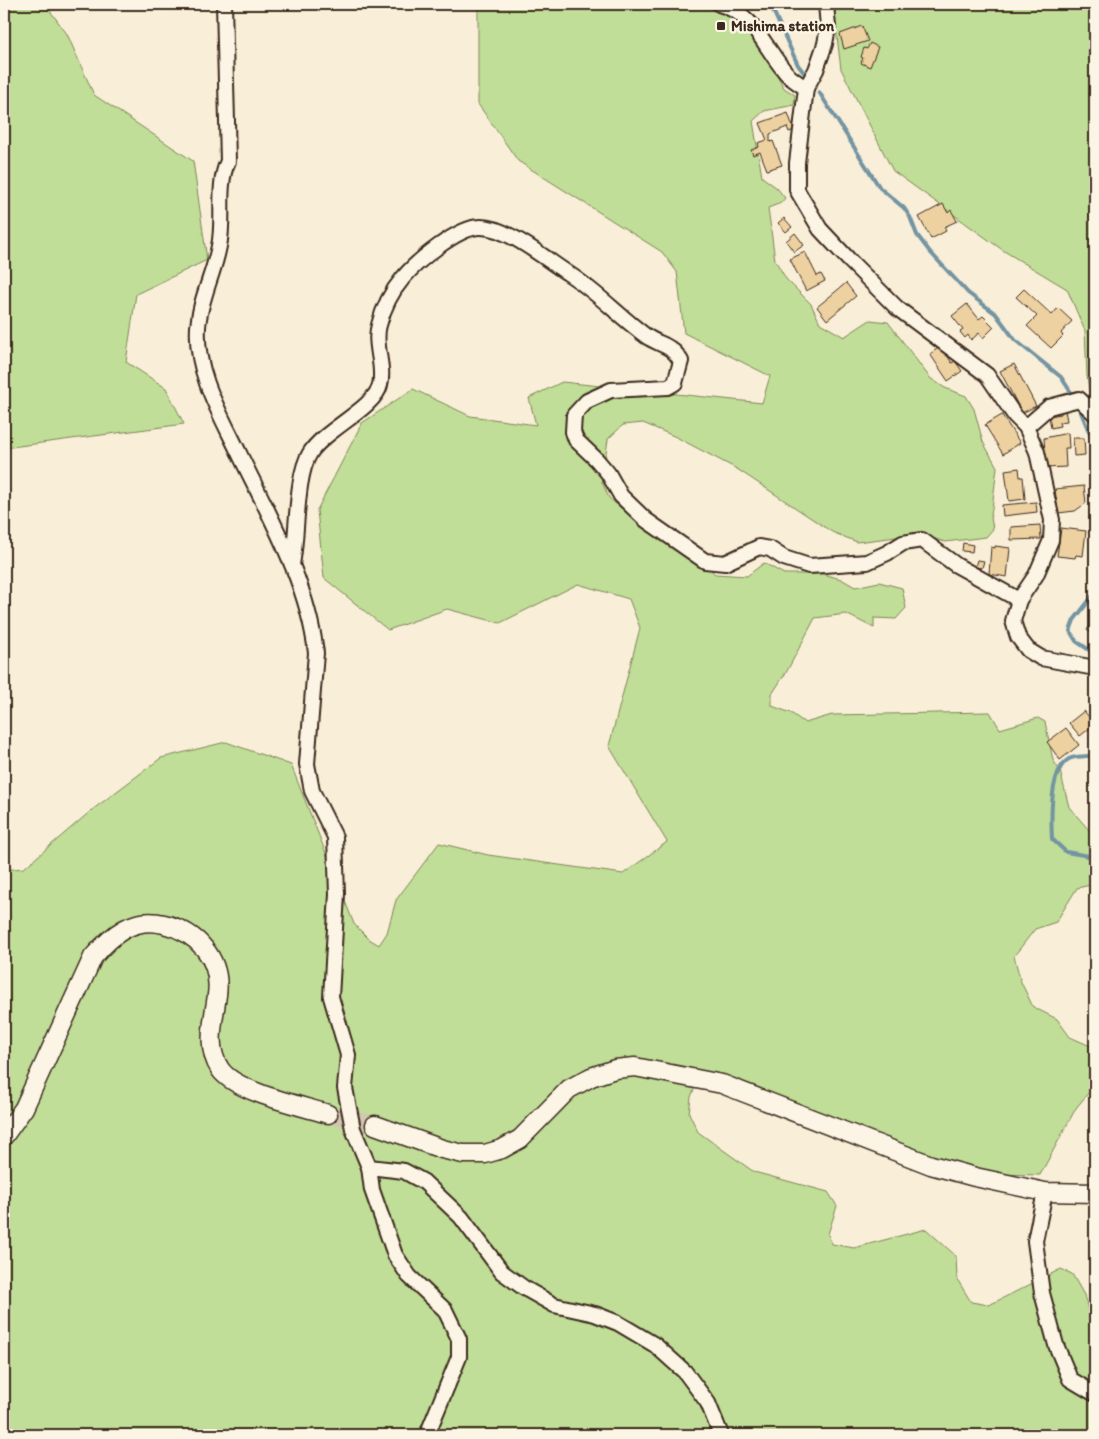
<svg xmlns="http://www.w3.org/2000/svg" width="1099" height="1439" viewBox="0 0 1099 1439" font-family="Itim,sans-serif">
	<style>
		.green { fill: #c0de97; stroke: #7e845a }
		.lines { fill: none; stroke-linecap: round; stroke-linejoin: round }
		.stream { stroke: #7394a2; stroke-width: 4 }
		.building { fill: #eed1a1; stroke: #3b2a1e }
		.tertiary-tunnel { stroke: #d3c7b2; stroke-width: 18; stroke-dasharray: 18 9; stroke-linecap: butt }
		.minor-casing { stroke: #3b2a1e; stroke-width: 18 }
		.tertiary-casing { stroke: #3b2a1e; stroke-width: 21 }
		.minor { stroke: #fcf5e5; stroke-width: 14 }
		.tertiary { stroke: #fcf5e5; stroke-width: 18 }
		.poi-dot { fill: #3b2a1e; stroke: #fcf5e5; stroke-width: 2 }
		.labels { text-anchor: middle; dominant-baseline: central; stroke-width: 5; stroke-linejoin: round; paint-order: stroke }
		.poi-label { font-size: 15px; font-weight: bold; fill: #3b2a1e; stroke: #fcf5e5; text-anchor: start }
	</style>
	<rect width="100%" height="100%" fill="#f9eed7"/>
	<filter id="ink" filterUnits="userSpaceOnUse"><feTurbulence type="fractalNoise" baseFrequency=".02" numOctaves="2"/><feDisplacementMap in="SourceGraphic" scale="10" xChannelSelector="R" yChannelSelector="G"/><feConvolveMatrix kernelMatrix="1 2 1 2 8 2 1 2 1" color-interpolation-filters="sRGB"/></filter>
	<g filter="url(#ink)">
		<!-- green -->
		<g class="green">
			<polygon points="4,4 45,4 67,34 94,95 193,161 207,260 136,294 126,362 166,388 184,424 4,448"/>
			<polygon points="478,4 698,4 719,9 736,17 762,47 784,88 795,95 794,105 764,111 753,121 762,177 777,188 785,198 781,203 768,208 775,260 786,279 811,304 820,323 844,337 870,320 888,322 930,378 945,388 966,396 974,409 983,442 997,467 991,517 993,529 986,537 945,542 920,534 857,542 832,532 737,469 676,437 643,423 623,425 608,439 602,482 609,498 634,519 709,568 715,574 747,576 764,563 784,574 823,574 841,579 855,587 879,582 902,588 906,608 896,619 874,618 874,628 846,614 815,618 787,671 772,694 772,706 791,713 805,723 832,715 990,712 1000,729 1038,718 1045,722 1053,760 1060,771 1069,807 1095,837 1095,884 1077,888 1056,922 1035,929 1014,956 1021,982 1033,1007 1057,1019 1070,1037 1095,1048 1095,1085 1076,1108 1040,1175 993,1174 929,1159 866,1130 797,1105 755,1102 708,1072 701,1072 691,1097 689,1113 698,1132 754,1172 828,1192 837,1206 828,1234 832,1244 854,1248 926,1229 956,1256 957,1279 971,1302 989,1305 1061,1269 1072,1274 1084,1295 1095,1333 1095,1435 4,1435 4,870 24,868 92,810 161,758 226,742 291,765 354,924 369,939 379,945 387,933 396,900 439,843 488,855 623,874 667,842 609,746 640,628 629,599 578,584 500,623 447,609 388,630 324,578 317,510 362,423 413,389 470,416 536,425 529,398 562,382 762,403 770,376 684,333 677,272 662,252 518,161 478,104"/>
			<polygon points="833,4 1095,4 1095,432 1087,376 1085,331 1067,289 1004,251 893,171 841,69"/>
		</g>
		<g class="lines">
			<!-- stream -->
			<g class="stream">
				<polyline points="770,4 798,65 805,74"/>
				<polyline points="819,92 880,188 904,208 910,217 917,235 930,252 968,293 996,314 1015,340 1061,377 1074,397"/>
				<polyline points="1078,405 1095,446"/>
				<polyline points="1095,593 1074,620 1070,631 1076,641 1095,654"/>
				<path d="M 1095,754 C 1087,758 1076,755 1069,759 C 1049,770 1051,820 1052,839 L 1066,852 L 1095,857"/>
			</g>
		</g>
		<!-- building -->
		<g class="building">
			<polygon points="841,4 858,4 858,6 842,9"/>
			<polygon points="862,26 868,41 844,49 840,34"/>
			<polygon points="870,43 878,47 870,67 861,63 863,58 861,57 864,48 867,49"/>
			<polygon points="788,113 794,130 789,132 787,127 770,134 770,142 773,141 782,165 767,170 760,152 753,155 751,150 759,147 758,143 767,140 760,123"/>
			<polygon points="943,204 948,213 951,210 957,221 944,227 946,231 931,239 919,217"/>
			<polygon points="784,218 792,227 786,232 778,223"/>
			<polygon points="795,233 804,245 794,252 786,241"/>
			<polygon points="805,252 817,276 821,274 825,281 806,291 790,259"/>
			<polygon points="846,283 856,296 827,320 817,307"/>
			<polygon points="1024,289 1052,315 1058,308 1072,321 1061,333 1063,336 1051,348 1027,326 1037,316 1016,297"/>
			<polygon points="967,304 979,319 983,316 994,327 983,338 979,333 971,340 968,335 965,338 960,332 963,330 952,316"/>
			<polygon points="941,346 952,363 955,361 962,371 948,381 930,354"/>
			<polygon points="1014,364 1036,406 1022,413 1000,371"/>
			<polygon points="1060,410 1065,410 1067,421 1059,422 1060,426 1051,428 1049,416 1061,414"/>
			<polygon points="1002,415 1020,443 1003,454 985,425"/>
			<polygon points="1068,433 1069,448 1065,448 1066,467 1046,468 1044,438"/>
			<polygon points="1073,438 1084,438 1085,455 1074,456"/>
			<polygon points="1019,468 1020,477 1023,477 1025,499 1009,501 1005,470"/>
			<polygon points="1084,486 1086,503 1075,511 1058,513 1055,489"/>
			<polygon points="1036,502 1037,512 1003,516 1002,505"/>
			<polygon points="1040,525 1041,539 1011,540 1011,527"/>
			<polygon points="1061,528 1086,531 1083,556 1076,555 1075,558 1057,556"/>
			<polygon points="963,543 973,545 972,552 962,551"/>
			<polygon points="995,546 1010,548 1007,577 989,574 991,547 995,548"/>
			<polygon points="977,560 984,561 982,568 975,567"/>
			<polygon points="1095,619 1095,636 1087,630"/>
			<polygon points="1084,711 1095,724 1080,736 1069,723"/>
			<polygon points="1066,728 1079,745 1060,760 1047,742"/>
		</g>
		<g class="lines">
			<!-- tertiary-tunnel -->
			<polyline class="tertiary-tunnel" points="328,1114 375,1125"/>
			<defs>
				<g id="minor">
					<path d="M 224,4 L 228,161 C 216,186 225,219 219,246 C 214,274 200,298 198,327 C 195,373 221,415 240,455 C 270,517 308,583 316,653 L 307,764 L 312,791 L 335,837 L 337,894 L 331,997 L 348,1055 L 345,1088 L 353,1129 L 369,1167 L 372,1190 L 395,1255 L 409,1276 L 445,1310 L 459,1339 L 459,1357 L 427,1435"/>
					<path d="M 719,4 C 757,14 765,52 790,77 C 795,81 801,85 806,88"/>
					<polyline points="826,4 828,27 825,44 816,70 806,88 797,163 797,190 820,229 850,261 897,308 987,375 1015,416 1026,427 1037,452 1052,520 1051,540 1036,575 1019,600 1013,621 1018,637 1028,650 1041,658 1095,668"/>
					<polyline points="1026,427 1049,407 1079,399 1095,414"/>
					<path d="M 292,564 C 298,535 295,477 310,453 C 324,430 375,408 380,385 C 385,366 373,344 379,325 C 383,309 392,291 403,278 C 416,262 458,227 480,227 C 506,226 547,260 569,274 C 597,292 619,316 646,336 C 661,346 671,344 681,361 L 675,383 L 668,387 L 611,390 L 587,401 L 574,415 L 573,432 L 576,440 L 597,460 L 608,473 L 621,496 L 646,520 L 705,561 L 725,563 L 759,547 L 770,549 L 784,558 L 809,566 L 867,562 L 887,553 L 903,543 L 922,540 L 956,565 L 1019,600"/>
					<polyline points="369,1167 404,1171 424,1182 461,1217 502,1272 524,1288 554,1305 595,1314 618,1323 655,1345 685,1372 708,1403 721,1435"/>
					<polyline points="1045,1192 1035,1241 1042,1293 1056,1345 1070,1379 1095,1394"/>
				</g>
				<g id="tertiary">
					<polyline points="375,1125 442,1149 463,1154 485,1154 502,1149 520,1139 569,1089 591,1077 615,1069 635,1067 722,1084 931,1165 975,1177 1045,1192 1095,1193"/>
					<path d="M 4,1136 L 24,1108 L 93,957 C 112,935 133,916 164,924 C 197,932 222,959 217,995 C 214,1020 205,1046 220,1069 C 235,1092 302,1106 328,1114"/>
				</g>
			</defs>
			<!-- minor casing -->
			<use href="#minor" class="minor-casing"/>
			<!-- tertiary casing -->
			<use href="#tertiary" class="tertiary-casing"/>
			<!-- minor -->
			<use href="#minor" class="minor"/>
			<!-- tertiary -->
			<use href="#tertiary" class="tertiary"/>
		</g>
	</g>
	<!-- markers -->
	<rect class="poi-dot" x="716" y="21" width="10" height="10" rx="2.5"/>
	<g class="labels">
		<!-- poi labels -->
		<g class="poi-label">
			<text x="731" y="26">Mishima station</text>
		</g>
	</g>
	<!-- margin -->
	<rect width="1099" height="1439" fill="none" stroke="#fcf5e5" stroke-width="20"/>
	<rect x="10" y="10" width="1079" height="1419" fill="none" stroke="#3b2a1e" stroke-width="2" filter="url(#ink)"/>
</svg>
